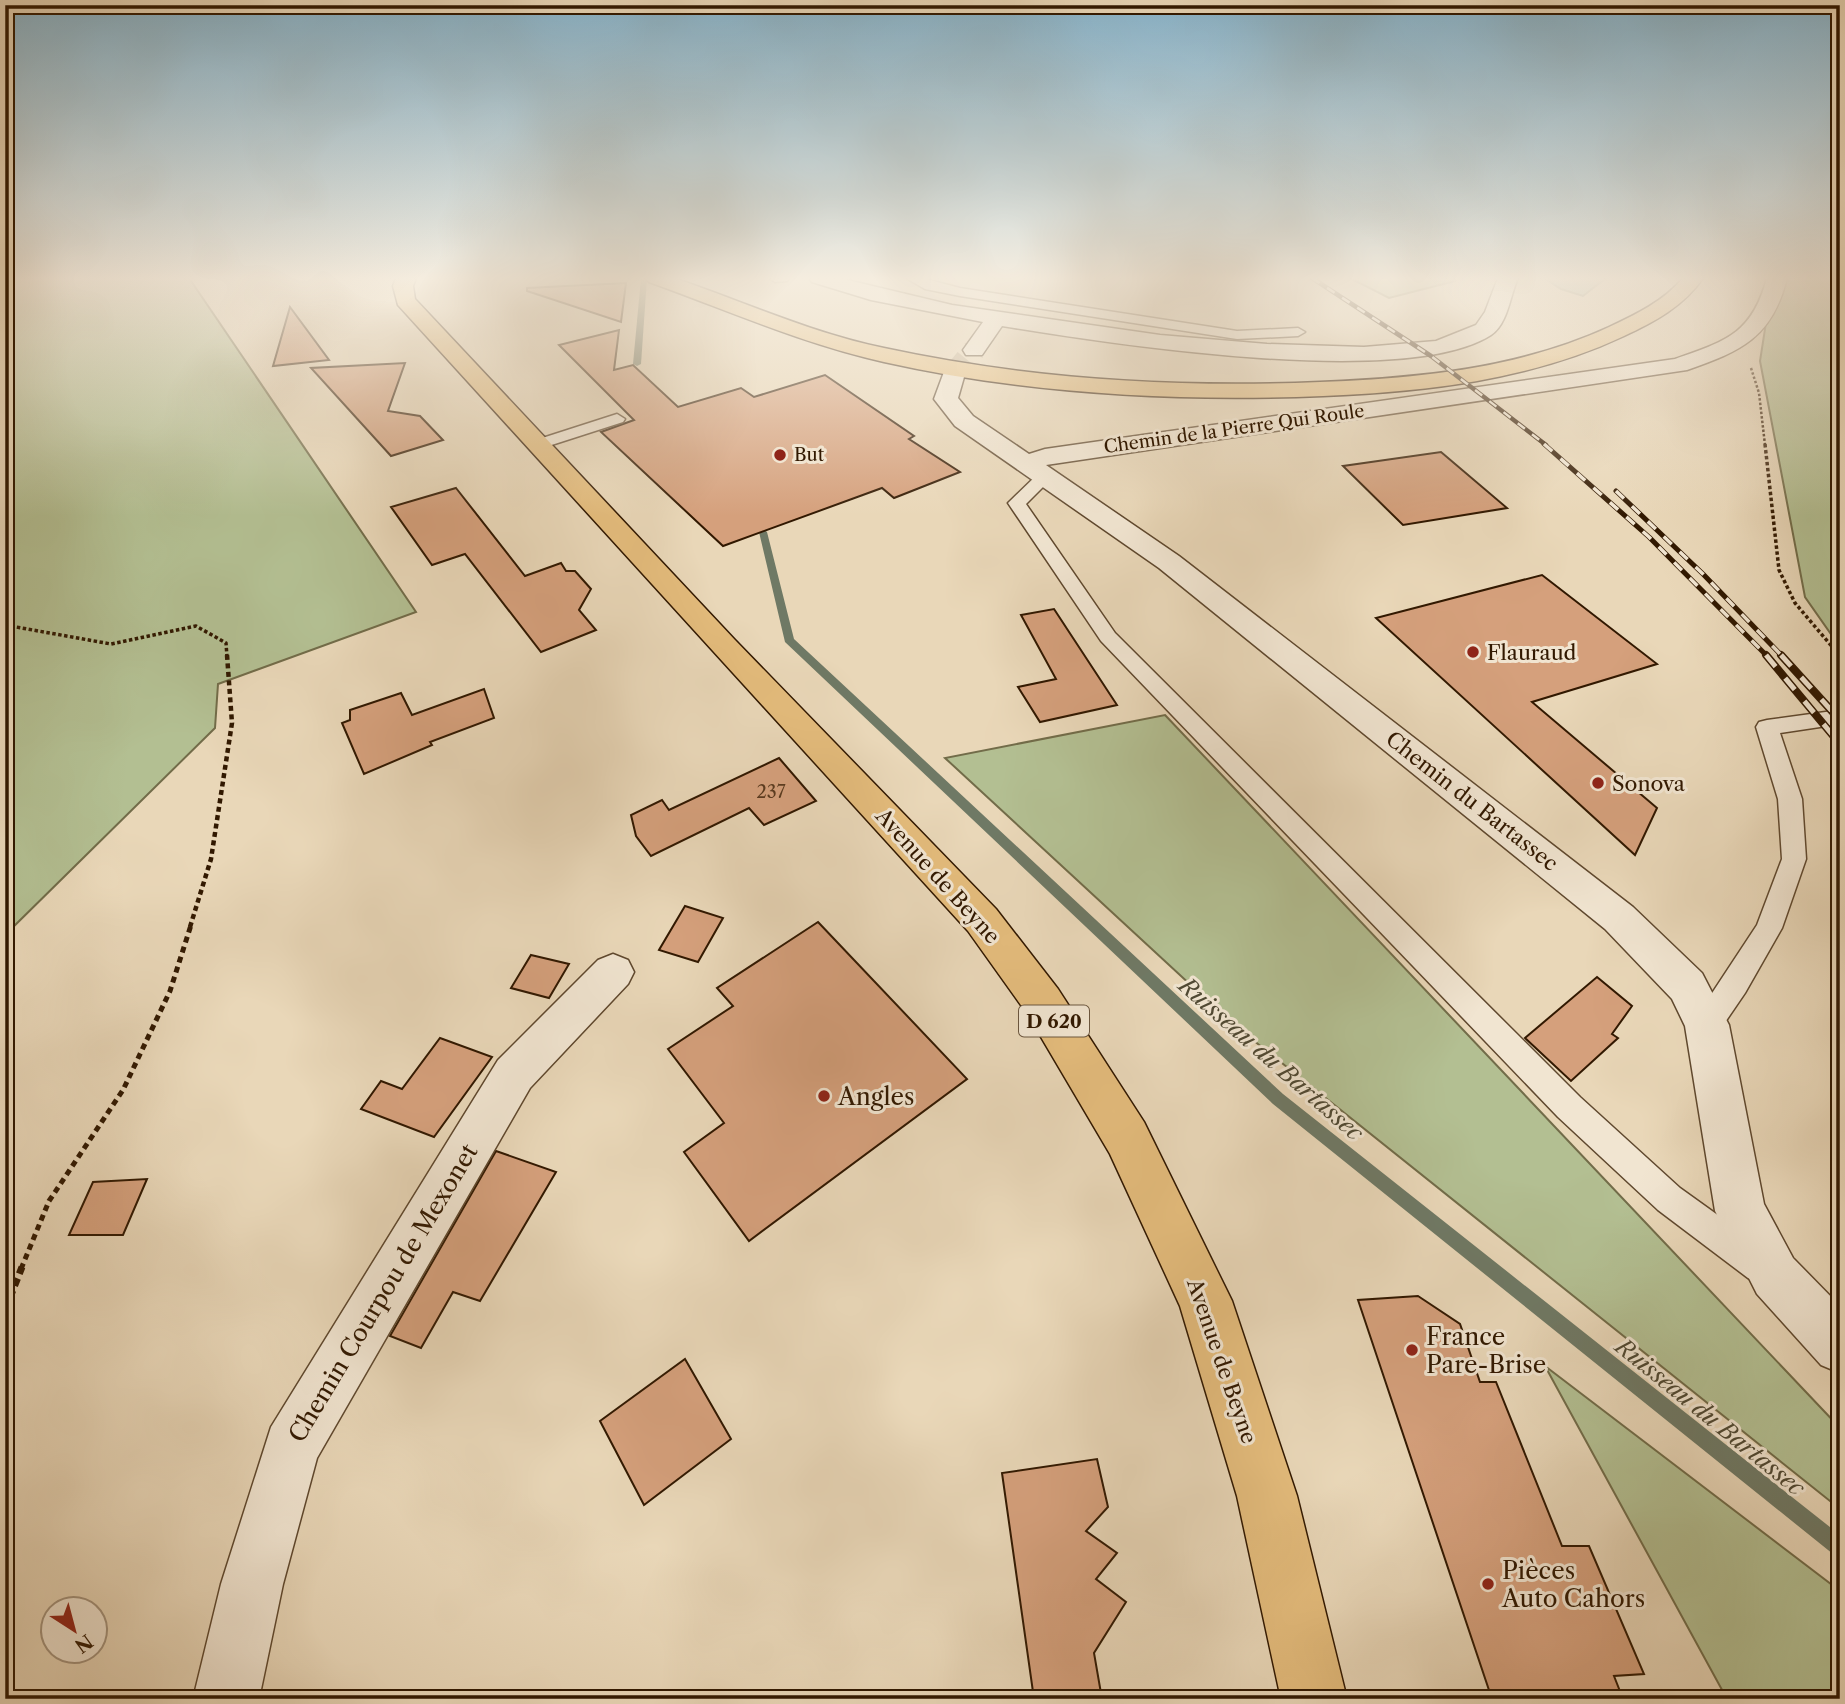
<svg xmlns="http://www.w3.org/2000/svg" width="1845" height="1704" viewBox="0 0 1845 1704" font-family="'Libre Caslon Text',serif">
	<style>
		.green { fill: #b3bf92; stroke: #726c49; stroke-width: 2 }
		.water { fill: #99baa9; stroke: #6f7965; stroke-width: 2 }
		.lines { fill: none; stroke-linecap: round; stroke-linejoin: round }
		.stream { fill: #6f7965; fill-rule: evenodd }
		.building { fill: #d5a07c; stroke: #311800; stroke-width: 2 }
		.minor-tunnel { stroke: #c4b193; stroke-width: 23; stroke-dasharray: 23 11; stroke-linecap: butt }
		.service-casing { stroke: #5f482e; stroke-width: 3 }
		.minor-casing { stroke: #5f482e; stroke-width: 3 }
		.primary-casing { stroke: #311800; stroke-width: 3 }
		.path-far4 { stroke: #311800; stroke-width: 2.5; stroke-dasharray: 2.5 2; stroke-linecap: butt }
		.path-far3 { stroke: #311800; stroke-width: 3.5; stroke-dasharray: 3.5 2.5; stroke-linecap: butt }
		.path-far2 { stroke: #311800; stroke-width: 4.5; stroke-dasharray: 5 3.5; stroke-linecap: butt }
		.path-far1 { stroke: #311800; stroke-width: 5; stroke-dasharray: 6 4.5; stroke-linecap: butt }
		.path { stroke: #311800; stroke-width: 7; stroke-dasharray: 8 5; stroke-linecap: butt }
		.service { fill: #f1e5d1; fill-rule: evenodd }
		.minor { fill: #f1e5d1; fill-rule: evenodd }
		.primary { fill: #e4bc7c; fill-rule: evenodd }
		.rail-far2-casing { stroke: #311800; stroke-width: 4.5 }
		.rail-far1-casing { stroke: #311800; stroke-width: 5 }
		.rail-casing { stroke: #311800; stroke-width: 8 }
		.rail-far2 { stroke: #f1e5d1; stroke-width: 2.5; stroke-dasharray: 9; stroke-linecap: butt }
		.rail-far1 { stroke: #f1e5d1; stroke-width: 3.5; stroke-dasharray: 11; stroke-linecap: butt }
		.rail { stroke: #f1e5d1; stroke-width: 5; stroke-dasharray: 15; stroke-linecap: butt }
		.poi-dot { fill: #8f2418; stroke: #f1e5d1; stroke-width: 2.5 }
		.labels { text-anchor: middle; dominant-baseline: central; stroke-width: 6; stroke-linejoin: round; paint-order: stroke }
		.far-street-label { font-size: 18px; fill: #311800; stroke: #f1e5d1 }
		.far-poi-label { font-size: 18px; fill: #311800; stroke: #f1e5d1; text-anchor: start }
		.number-label { font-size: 18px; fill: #5a3a1f }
		.shield { fill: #f1e5d1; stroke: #6b563f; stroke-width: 2 }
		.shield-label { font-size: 19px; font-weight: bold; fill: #311800 }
		.poi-label { font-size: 21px; fill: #311800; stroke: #f1e5d1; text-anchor: start }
		.street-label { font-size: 21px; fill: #311800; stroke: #f1e5d1 }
		.water-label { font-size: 23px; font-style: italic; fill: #504933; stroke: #f1e5d1 }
		.near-poi-label { font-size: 24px; fill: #311800; stroke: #f1e5d1; text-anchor: start }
		.near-street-label { font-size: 24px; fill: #311800; stroke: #f1e5d1 }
	</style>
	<rect width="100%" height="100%" fill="#e9d7b8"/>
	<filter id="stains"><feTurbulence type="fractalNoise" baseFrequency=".00286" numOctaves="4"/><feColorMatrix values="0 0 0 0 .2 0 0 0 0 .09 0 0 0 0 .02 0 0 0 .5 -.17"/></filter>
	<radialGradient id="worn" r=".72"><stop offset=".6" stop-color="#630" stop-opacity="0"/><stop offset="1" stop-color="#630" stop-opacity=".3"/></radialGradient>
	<!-- green -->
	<g class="green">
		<polygon points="5,278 189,278 416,612 218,684 215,728 5,935"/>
		<polygon points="1350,278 1458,278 1455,281 1389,298"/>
		<polygon points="1773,278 1840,278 1840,647 1805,597 1760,361"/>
		<polygon points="1165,715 1840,1428 1840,1509 1233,1024 945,758"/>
		<polygon points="1545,1366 1840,1591 1840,1699 1727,1699"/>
	</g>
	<!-- water -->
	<polygon class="water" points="1544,278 1606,278 1583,296 1561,289"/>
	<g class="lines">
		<!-- stream -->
		<g class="stream">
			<polygon points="641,278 647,278 641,364 637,366 633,364"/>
			<polygon points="763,529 767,532 794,639 1283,1094 1840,1535 1840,1557 1833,1554 1273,1104 785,642 759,532"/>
		</g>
	</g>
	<!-- building -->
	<g class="building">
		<polygon points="626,283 621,322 527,291 527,288"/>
		<polygon points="290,307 329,360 273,366"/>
		<polygon points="619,330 614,370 633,365 678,407 741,388 754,397 825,375 914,436 909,439 960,472 894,498 882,488 723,546 601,432 634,420 559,345"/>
		<polygon points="405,363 388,411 420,416 443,440 391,456 311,368"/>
		<polygon points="1441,452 1507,508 1403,525 1343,466"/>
		<polygon points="456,488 525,576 561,563 566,571 575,571 591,589 579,610 596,630 541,652 465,554 432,565 391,507"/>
		<polygon points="1542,575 1657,664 1532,702 1657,808 1635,855 1376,618"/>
		<polygon points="1054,609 1117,705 1040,722 1018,687 1056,679 1021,615"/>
		<polygon points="484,689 494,718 430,742 432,745 364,774 342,723 350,720 350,710 401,693 412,715"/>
		<polygon points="779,758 816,801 764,825 749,808 651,856 636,836 631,815 662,800 669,810"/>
		<polygon points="685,906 723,918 698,962 659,950"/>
		<polygon points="818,922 967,1079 749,1241 684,1152 724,1123 668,1049 733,1006 717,988"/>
		<polygon points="531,955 569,964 549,998 511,988"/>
		<polygon points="1597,977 1632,1006 1612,1034 1618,1038 1571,1081 1525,1038"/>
		<polygon points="440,1038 492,1057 434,1137 361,1109 381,1081 402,1089"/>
		<polygon points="496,1151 556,1172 480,1301 453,1292 421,1348 390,1336"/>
		<polygon points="147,1179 123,1235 69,1235 93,1182"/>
		<polygon points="1418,1296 1460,1324 1480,1382 1496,1382 1562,1546 1589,1546 1644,1674 1614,1676 1623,1699 1492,1699 1358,1300"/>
		<polygon points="685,1359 731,1439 644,1505 600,1421"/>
		<polygon points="1097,1459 1108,1507 1086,1531 1117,1553 1096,1579 1126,1602 1094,1653 1102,1699 1034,1699 1002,1473"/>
	</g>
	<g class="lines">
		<!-- minor-tunnel -->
		<polyline class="minor-tunnel" points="952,377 974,350"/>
		<defs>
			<g id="service">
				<polygon points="769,278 789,278 787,281 775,282"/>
				<polygon points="906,278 922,278 960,288 1237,331 1298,328 1305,332 1298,336 1237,339 960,296 925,289"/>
				<polygon points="617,414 625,419 623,422 536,450 528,445 530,442"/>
				<polygon points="1045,472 1053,477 1026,504 1115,633 1580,1097 1680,1188 1772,1254 1777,1266 1772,1278 1760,1283 1748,1278 1658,1210 1558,1117 1101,641 1008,503 1039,473"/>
				<polygon points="1840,710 1840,724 1780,733 1802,799 1806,859 1782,928 1745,993 1717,1034 1707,1037 1697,1034 1693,1025 1697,1016 1757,925 1782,859 1778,799 1756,727 1759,722 1767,720"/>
			</g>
			<g id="minor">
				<path d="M 809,278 L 839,278 L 952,305 L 1160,335 L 1267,344 L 1364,347 L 1436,341 L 1476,325 L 1485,312 L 1498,278 L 1518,278 C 1510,295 1508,324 1491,335 C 1406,390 1105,343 1002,326 L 982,355 L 966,355 L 963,350 L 983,322 L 871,300 L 812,282 Z"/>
				<path d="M 1767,278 L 1787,278 C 1772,338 1741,351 1687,370 L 1046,465 L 1179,556 L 1633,907 L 1702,973 L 1729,1025 L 1764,1204 L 1793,1258 L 1840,1306 L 1840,1373 L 1821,1365 L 1757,1294 L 1715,1211 L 1685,1026 L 1672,999 L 1605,929 L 1159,568 L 955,426 L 934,399 L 944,372 L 960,372 L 964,377 L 958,398 L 973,416 L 1029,454 L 1045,449 L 1675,359 C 1726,341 1752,334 1767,278 Z"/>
				<polygon points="613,954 628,960 634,972 628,984 530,1088 317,1458 283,1584 259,1699 193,1699 221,1584 271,1427 498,1060 598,960"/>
			</g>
			<g id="primary">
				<polygon points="396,278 416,278 413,286 415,299 735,640 996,909 1058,989 1144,1122 1232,1301 1297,1496 1347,1699 1281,1699 1237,1496 1180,1306 1110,1154 1028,1015 968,931 398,305 393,286"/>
				<path d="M 646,278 L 674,278 C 744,302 812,333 884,348 C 1027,379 1175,388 1320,382 C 1418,378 1518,369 1609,327 C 1635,315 1664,301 1683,278 L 1703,278 C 1684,306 1654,322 1624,336 C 1531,380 1425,392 1323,396 C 1177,402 1027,394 884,362 C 803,344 727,310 649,282 Z"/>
			</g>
		</defs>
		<!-- service casing -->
		<use href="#service" class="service-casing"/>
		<!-- minor casing -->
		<use href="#minor" class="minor-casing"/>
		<!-- primary casing -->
		<use href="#primary" class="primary-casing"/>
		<!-- path-far4 -->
		<polyline class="path-far4" points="1751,368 1759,393 1765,445"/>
		<!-- path-far3 -->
		<g class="path-far3">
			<polyline points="1765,444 1779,570 1795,603 1840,656"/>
			<polyline points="5,625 111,644 196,626 226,643 227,657"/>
		</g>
		<!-- path-far2 -->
		<polyline class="path-far2" points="190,927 211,859 232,723 227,655"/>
		<!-- path-far1 -->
		<polyline class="path-far1" points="21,1269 49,1201 123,1090 170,991 191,925"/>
		<!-- path -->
		<polyline class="path" points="5,1310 22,1267"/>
		<!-- service -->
		<use href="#service" class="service"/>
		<!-- minor -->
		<use href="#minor" class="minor"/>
		<!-- primary -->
		<use href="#primary" class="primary"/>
		<defs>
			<polyline id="rail-far2" points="1312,278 1431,356 1546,445"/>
			<g id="rail-far1">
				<polyline points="1544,444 1649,537 1768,657"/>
				<polyline points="1616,491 1703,574 1783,657"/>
			</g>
			<g id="rail">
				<polyline points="1766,655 1840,744"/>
				<polyline points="1781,655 1840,720"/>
			</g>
		</defs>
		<!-- rail-far2 casing -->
		<use href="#rail-far2" class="rail-far2-casing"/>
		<!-- rail-far1 casing -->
		<use href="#rail-far1" class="rail-far1-casing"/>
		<!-- rail casing -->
		<use href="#rail" class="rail-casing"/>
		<!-- rail-far2 -->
		<use href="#rail-far2" class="rail-far2"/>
		<!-- rail-far1 -->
		<use href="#rail-far1" class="rail-far1"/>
		<!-- rail -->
		<use href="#rail" class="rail"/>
	</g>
	<!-- sky -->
	<linearGradient id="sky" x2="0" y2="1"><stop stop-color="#88b6cf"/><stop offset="0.54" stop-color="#f5eddf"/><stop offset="1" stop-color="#f5eddf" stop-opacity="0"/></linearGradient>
	<rect width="1845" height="516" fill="url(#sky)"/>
	<!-- markers -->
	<g class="poi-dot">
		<circle cx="780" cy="455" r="7"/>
		<circle cx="1473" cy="652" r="7"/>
		<circle cx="1598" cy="783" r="7"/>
		<circle cx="824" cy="1096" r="7"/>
		<circle cx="1412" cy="1350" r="7"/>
		<circle cx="1488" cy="1584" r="7"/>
	</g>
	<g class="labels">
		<!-- far-street labels -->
		<g class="far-street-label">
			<text transform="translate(1234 429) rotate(-8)">Chemin de la Pierre Qui Roule</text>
		</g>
		<!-- far-poi labels -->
		<g class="far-poi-label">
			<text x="794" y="455">But</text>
		</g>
		<!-- number labels -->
		<g class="number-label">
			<text x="771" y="792">237</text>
		</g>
		<!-- shield labels -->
		<rect class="shield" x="1019" y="1005.5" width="70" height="31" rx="5"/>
		<g class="shield-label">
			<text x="1054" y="1021">D 620</text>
		</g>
		<!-- poi labels -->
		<g class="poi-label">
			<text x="1487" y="652">Flauraud</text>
			<text x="1612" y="783">Sonova</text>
		</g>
		<!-- street labels -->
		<g class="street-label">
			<text transform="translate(1472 801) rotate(38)">Chemin du Bartassec</text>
			<text transform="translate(938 876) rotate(48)">Avenue de Beyne</text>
			<text transform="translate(1222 1361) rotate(71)">Avenue de Beyne</text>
		</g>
		<!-- water labels -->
		<g class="water-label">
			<text transform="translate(1271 1059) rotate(41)">Ruisseau du Bartassec</text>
			<text transform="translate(1710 1417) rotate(39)">Ruisseau du Bartassec</text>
		</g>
		<!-- near-poi labels -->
		<g class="near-poi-label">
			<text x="838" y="1096">Angles</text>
			<text x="1426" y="1336">France<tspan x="1426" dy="28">Pare-Brise</tspan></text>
			<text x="1502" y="1570">Pièces<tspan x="1502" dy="28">Auto Cahors</tspan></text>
		</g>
		<!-- near-street labels -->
		<g class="near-street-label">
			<text transform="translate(383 1293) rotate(-59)">Chemin Courpou de Mexonet</text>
		</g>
	</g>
	<!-- margin -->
	<rect width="1845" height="1704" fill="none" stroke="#e9d7b8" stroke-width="28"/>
	<rect x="7" y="7" width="1831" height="1690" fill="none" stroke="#311800" stroke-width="3.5"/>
	<rect x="14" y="14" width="1817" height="1676" fill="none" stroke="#311800" stroke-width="2"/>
	<!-- north arrow -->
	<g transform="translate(74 1630) rotate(144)"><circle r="33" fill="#f1e5d1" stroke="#a4937d" stroke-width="2"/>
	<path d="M0-5L12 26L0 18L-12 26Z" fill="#8f2418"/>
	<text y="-10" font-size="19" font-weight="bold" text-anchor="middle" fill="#311800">N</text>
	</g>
	<rect width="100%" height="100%" filter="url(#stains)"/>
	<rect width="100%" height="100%" fill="url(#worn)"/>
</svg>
